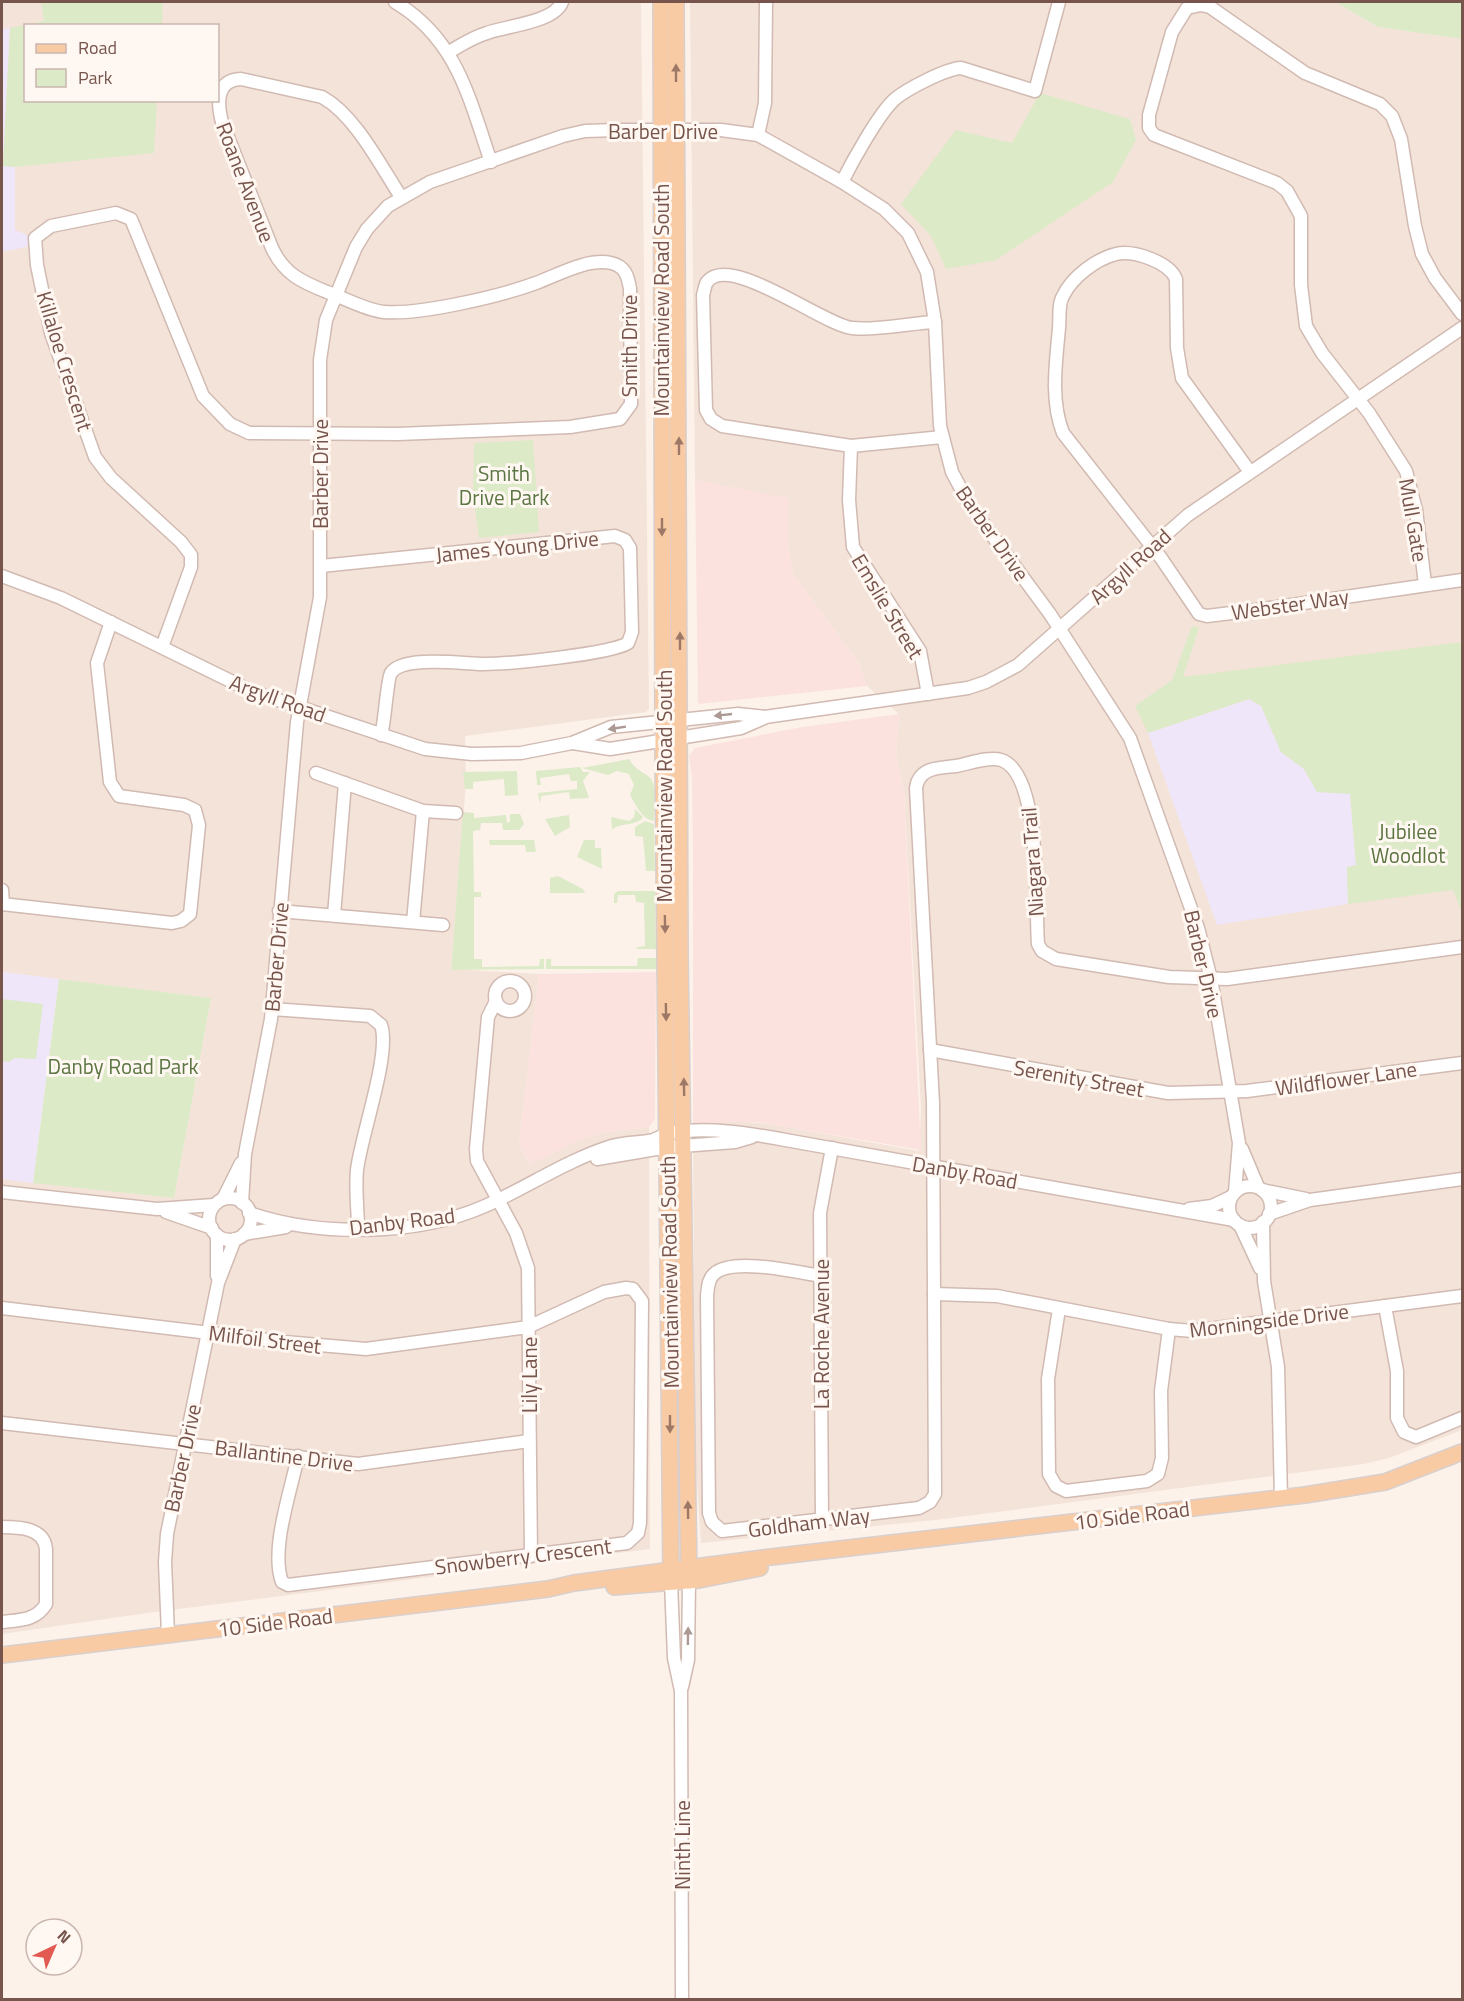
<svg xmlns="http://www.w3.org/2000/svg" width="1464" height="2001" viewBox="0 0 1464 2001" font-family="'Titillium Web',sans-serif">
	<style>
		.residential { fill: #f4e3d8; fill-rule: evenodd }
		.commercial { fill: #fce2de }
		.education { fill: #efe6f9 }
		.green { fill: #dceac8 }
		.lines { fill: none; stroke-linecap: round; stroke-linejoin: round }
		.minor-casing { stroke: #d1bab2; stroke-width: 15 }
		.major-casing { stroke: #d9cfcd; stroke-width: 18 }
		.minor { stroke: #fff; stroke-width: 12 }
		.major { stroke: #f9cba5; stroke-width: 15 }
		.oneway { fill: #9e7867 }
		.oneway2 { fill: #ad9994 }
		.labels { text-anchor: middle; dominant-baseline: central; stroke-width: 6; stroke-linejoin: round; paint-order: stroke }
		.street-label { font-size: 21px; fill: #77554d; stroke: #fff7f1 }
		.park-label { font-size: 21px; fill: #5b7642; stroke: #fff7f1 }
	</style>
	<rect width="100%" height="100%" fill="#fcf2ea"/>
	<!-- residential -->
	<g class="residential">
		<path d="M 2,2 L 641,2 L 649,709 L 646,712 L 465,736 L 466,783 L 451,969 L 539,974 L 519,1145 L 529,1163 L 579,1140 L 606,1132 L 649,1127 L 650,1549 L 147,1613 L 2,1634 L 2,1179 L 174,1198 L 211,998 L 2,972 ZM 26,26 L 218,26 L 218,100 L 26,100 Z"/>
		<polygon points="690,2 1335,2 1378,27 1462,39 1462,1430 1389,1458 1364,1464 936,1520 701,1543 695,1449 693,1123 736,1121 770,1124 919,1151 921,1109 904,793 896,755 899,714 867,686 858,662 793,574 788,545 788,499 695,480"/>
	</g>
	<!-- commercial -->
	<g class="commercial">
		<polygon points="695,480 788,498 788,545 793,574 858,662 867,686 698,704"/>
		<polygon points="899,714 896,755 904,793 921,1150 758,1122 693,1123 693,866 692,777 689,756 695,748 802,727"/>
		<polygon points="656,972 655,1119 649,1127 606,1132 579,1140 530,1164 519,1145 539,974"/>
	</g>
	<!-- education -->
	<g class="education">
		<polygon points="10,28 3,165 15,167 15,230 29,236 27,247 2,252 2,29"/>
		<polygon points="1249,699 1261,706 1281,752 1304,769 1317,792 1350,793 1356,865 1347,867 1348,904 1217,925 1148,733"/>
		<polygon points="2,972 59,979 33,1183 2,1179"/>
	</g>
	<!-- green -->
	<g class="green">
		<polygon points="41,2 163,2 162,25 26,26 26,100 157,101 154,153 15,167 3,166 10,28 44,21"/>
		<polygon points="1335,2 1462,2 1462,39 1378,27"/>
		<polygon points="1040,93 1130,119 1136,140 1113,182 996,260 946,269 931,236 901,204 956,130 1012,143"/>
		<polygon points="533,440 539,532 479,538 473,495 474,443"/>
		<polygon points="1192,626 1199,628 1183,677 1462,642 1462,913 1453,890 1348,904 1347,867 1356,865 1350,794 1317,792 1304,769 1281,752 1261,706 1249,699 1148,733 1135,706 1172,680"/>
		<path d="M 629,759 C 636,771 643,771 650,778 C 658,786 654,810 654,821 C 642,820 636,805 630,795 L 634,785 L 629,774 L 617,771 L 608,775 L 582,768 Z"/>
		<polygon points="580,767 583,772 590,772 583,781 589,798 570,799 569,792 541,796 540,804 538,793 577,789 577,781 571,781 569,774 540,778 541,785 537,785 536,771"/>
		<polygon points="517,771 518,795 505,796 504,779 473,782 473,789 465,789 463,772"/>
		<path d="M 635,809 L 643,817 L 641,820 C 632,826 618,823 612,830 L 611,817 L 629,821 L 634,817 Z"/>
		<polygon points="463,812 474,813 474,818 506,815 507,823 510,822 510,814 520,814 524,824 519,830 503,830 502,823 481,823 480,830 473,831 474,892 481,892 481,897 474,897 474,959 482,959 482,967 539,966 540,959 544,959 544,969 451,970"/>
		<polygon points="569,815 570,827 555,836 545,819"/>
		<polygon points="645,821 654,824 655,871 646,871 643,837 635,836 635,827"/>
		<polygon points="489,840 534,840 536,852 526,852 525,845 490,845"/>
		<polygon points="584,840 595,840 595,848 601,848 602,869 577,857"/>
		<polygon points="558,876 583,889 585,893 550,893 550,878"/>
		<polygon points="618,891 655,891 656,949 637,949 637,947 645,946 644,903 636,902 635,895 618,895 617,903 614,903 614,894"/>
		<polygon points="638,958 656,958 656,969 546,969 546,959 551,959 551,966 637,966"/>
		<polygon points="59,979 211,998 174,1198 33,1183"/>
		<polygon points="2,999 43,1004 36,1059 14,1058 9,1062 2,1061"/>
	</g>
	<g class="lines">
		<defs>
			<g id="minor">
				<path d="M 395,2 C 457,39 469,98 491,162"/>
				<path d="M 449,52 C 461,45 473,37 487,33 C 506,26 555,22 562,2"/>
				<polyline points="758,135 765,103 766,2"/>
				<path d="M 842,182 C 852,162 879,113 895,99 C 907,89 945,69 961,68 L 1035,91 L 1059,2"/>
				<path d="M 935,322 C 910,323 876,331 852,328 C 825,326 729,252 707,282 C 705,285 704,292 703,295 L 706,410 L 711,419 L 722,426 L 851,446 L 942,437"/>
				<polyline points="851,446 849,500 853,547 920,651 928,694"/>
				<path d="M 1250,472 L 1182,378 L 1177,348 L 1176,279 C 1169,262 1134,250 1116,254 C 1096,259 1072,277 1063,296 C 1058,304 1060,318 1059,328 C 1056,362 1050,400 1063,433 L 1161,558 L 1199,614 L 1207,616 L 1256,610 L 1462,580"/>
				<path d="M 321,566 L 615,536 L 625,540 L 630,548 L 632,632 L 628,643 C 610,654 510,664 484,664 C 465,664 403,655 391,673 C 387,679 385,722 381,735"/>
				<polyline points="2,576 61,598 251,691 425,749 472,754 521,753 572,743 611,727 738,714 765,717 968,688 986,682 1018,665 1188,515 1462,328"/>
				<polyline points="1425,584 1416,510 1406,471 1369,413 1322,353 1306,326 1301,285 1301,216 1287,191 1277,183 1154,135 1149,128 1149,115 1172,32 1187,8 1201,5 1210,7 1305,73 1380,104 1392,116 1401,139 1415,226 1422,254 1435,278 1462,314"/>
				<path d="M 162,647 L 191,567 L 191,555 L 181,542 L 111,478 L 95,457 L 51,333 L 37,265 L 35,238 L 51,226 L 116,213 L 131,219 L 203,396 L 230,424 L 249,433 L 398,434 L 570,427 L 620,419 L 631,404 L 630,289 C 628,276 625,266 611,263 C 587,258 558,275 536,283 C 501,296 420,315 384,312 C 365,310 345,298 327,292 C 302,282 284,274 272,248 L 222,122 C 217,103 216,80 241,79 L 322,97 C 355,115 380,165 401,197"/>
				<polyline points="573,743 610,749 741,728 764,718"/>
				<polyline points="316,773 423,811 456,813"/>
				<polyline points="2,890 3,904"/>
				<polyline points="2,904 172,923 181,921 190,914 199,825 195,810 184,805 119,796 110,782 97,663 111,622"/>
				<polyline points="279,911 443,925"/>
				<polyline points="334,915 345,783"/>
				<polyline points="413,922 423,811"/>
				<circle cx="510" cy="996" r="15"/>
				<polyline points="496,1001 488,1017 476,1149 477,1161 516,1233 528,1268 531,1556"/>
				<path d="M 272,1009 L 370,1016 L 381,1025 C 391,1054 361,1135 357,1170 C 355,1189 358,1210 358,1230"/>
				<polyline points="930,1050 1168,1093 1247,1091 1462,1063"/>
				<polyline points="1242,1149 1258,1187"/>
				<polyline points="597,1159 668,1147 735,1142 752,1137"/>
				<circle cx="1250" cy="1207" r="21"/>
				<polyline points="1262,1190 1306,1199"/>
				<polyline points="2,1192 157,1209 214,1205"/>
				<circle cx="230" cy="1219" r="21"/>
				<polyline points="223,1199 241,1163"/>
				<polyline points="242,1203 245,1154 271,1019 297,722 320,597 320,360 326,320 356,247 367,229 388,206 430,182 563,136 585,131 616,130 721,130 758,135 842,182 884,209 908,233 927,272 935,322 940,426 952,472 969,504 1050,614 1130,738 1198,928 1211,979 1239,1143 1235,1192"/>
				<polyline points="1189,1209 1212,1206 1231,1197"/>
				<polyline points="166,1212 212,1228"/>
				<path d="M 249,1213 C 319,1237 417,1236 485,1206 C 528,1187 567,1160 612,1146 C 625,1142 640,1143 653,1140 C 658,1138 664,1135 670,1133 C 707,1126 754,1134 791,1141 L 1234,1220"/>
				<polyline points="1269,1214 1310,1200 1462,1179"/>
				<polyline points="1263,1222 1264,1281 1278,1367 1281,1498"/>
				<polyline points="1240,1225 1260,1268"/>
				<polyline points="244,1234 286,1227"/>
				<polyline points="217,1235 217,1276"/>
				<path d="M 820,1276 C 797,1272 732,1257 714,1274 C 708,1279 708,1288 707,1295 L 709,1513 L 712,1522 L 722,1531 L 919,1508 L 930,1502 L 935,1494 L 933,1103 L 916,788 C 919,767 939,768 956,766 C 968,764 989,756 1001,760 C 1042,773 1035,907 1038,944 L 1042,951 L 1056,959 L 1169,977 L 1227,979 L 1462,947"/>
				<polyline points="934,1294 997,1296 1169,1329 1193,1331 1462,1296"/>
				<polyline points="1385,1306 1397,1371 1397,1418 1404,1432 1416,1437 1462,1418"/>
				<path d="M 2,1308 L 284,1342 L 366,1349 L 528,1327 L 604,1292 L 626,1288 L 633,1289 L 642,1301 L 640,1523 L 638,1533 L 627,1543 L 288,1585 L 282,1582 C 270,1549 291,1491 298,1456"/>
				<polyline points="1059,1309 1048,1379 1049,1474 1056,1486 1066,1491 1147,1481 1158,1474 1162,1458 1161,1391 1169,1329"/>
				<polyline points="2,1423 358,1464 529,1441"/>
				<polyline points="822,1521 820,1213 832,1148"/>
				<path d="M 2,1527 C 20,1527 44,1528 46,1549 L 46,1604 C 36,1621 19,1620 2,1622"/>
				<polyline points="671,1582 674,1658 681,1691 682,2000"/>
				<polyline points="168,1634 165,1562 167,1534 218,1283 235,1239"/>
				<polyline points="682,1687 688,1660 689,1581"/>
			</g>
			<g id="major">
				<polyline points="661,2 663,753 671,1582"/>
				<polyline points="676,2 680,953 689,1581"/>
				<polyline points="614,1587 699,1580 760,1568"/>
				<polyline points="2,1655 548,1589 574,1583 771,1557 1305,1495 1385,1482 1462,1452"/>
			</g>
		</defs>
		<!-- minor casing -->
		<use href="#minor" class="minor-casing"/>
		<!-- major casing -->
		<use href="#major" class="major-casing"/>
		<!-- minor -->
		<use href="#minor" class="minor"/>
		<!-- major -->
		<use href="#major" class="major"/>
	</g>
	<!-- one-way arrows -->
	<defs><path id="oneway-solid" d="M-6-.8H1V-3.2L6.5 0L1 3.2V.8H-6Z" transform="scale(1.5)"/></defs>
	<g class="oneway">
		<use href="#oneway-solid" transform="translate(676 73) rotate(-90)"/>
		<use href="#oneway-solid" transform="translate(679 446) rotate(-90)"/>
		<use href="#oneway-solid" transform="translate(662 527) rotate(90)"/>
		<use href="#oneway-solid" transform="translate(680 641) rotate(-90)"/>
		<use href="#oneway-solid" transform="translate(665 924) rotate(89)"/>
		<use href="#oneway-solid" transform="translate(666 1012) rotate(89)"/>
		<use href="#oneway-solid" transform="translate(684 1087) rotate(-91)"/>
		<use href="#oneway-solid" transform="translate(670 1424) rotate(90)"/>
		<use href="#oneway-solid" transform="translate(688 1510) rotate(-91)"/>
	</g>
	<g class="oneway2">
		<use href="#oneway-solid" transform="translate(723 715) rotate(174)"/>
		<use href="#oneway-solid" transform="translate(617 728) rotate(171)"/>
		<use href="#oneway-solid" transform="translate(688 1636) rotate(-89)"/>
	</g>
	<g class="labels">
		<!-- street labels -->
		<g class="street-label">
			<text x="663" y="131">Barber Drive</text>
			<text transform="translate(246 182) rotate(69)">Roane Avenue</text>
			<text transform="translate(661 300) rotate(-90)">Mountainview Road South</text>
			<text transform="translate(629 346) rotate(-90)">Smith Drive</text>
			<text transform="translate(65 361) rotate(73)">Killaloe Crescent</text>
			<text transform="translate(320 474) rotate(-90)">Barber Drive</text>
			<text transform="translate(1414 520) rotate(80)">Mull Gate</text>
			<text transform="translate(993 533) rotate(55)">Barber Drive</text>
			<text transform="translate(517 546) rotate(-6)">James Young Drive</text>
			<text transform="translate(1130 566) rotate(-42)">Argyll Road</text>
			<text transform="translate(1290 604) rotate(-8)">Webster Way</text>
			<text transform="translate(888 606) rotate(59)">Emslie Street</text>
			<text transform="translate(278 698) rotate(20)">Argyll Road</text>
			<text transform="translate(664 786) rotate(-90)">Mountainview Road South</text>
			<text transform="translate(1032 862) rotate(-94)">Niagara Trail</text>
			<text transform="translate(276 957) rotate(-85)">Barber Drive</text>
			<text transform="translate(1204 964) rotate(77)">Barber Drive</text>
			<text transform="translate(1079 1078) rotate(10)">Serenity Street</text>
			<text transform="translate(1346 1078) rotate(-8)">Wildflower Lane</text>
			<text transform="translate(965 1172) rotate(10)">Danby Road</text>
			<text transform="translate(402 1221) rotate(-7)">Danby Road</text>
			<text transform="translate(669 1272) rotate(-91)">Mountainview Road South</text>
			<text transform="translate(1269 1320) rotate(-7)">Morningside Drive</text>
			<text transform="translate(821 1334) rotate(-90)">La Roche Avenue</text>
			<text transform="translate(265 1339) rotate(7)">Milfoil Street</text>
			<text transform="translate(529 1375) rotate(-90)">Lily Lane</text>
			<text transform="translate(284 1455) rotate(7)">Ballantine Drive</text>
			<text transform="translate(182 1458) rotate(-78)">Barber Drive</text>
			<text transform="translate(1132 1515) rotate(-7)">10 Side Road</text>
			<text transform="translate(809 1522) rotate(-7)">Goldham Way</text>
			<text transform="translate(523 1556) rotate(-7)">Snowberry Crescent</text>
			<text transform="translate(275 1622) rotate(-7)">10 Side Road</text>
			<text transform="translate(682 1845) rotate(-90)">Ninth Line</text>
		</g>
		<!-- park labels -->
		<g class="park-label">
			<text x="504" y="473">Smith<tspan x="504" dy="24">Drive Park</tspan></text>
			<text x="1408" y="831">Jubilee<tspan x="1408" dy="24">Woodlot</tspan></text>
			<text x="123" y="1066">Danby Road Park</text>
		</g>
	</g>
	<!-- border -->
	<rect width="1464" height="2001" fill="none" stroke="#77554d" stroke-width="6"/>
	<!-- legend -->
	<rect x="24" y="24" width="195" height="78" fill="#fff7f1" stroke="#c9b6af" stroke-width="1.5"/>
	<rect x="36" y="44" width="30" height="9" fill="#f9cba5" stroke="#c9b6af" stroke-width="1.5"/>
	<text x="78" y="54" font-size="18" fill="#77554d">Road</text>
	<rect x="36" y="69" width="30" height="18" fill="#dceac8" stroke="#c9b6af" stroke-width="1.5"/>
	<text x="78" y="84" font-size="18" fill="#77554d">Park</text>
	<!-- north arrow -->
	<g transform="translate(54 1947) rotate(44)"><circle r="28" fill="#fff7f1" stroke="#c9b6af" stroke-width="1.5"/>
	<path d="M0-4.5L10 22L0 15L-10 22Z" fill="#e35a53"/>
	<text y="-9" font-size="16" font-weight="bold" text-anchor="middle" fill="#77554d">N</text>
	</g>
</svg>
